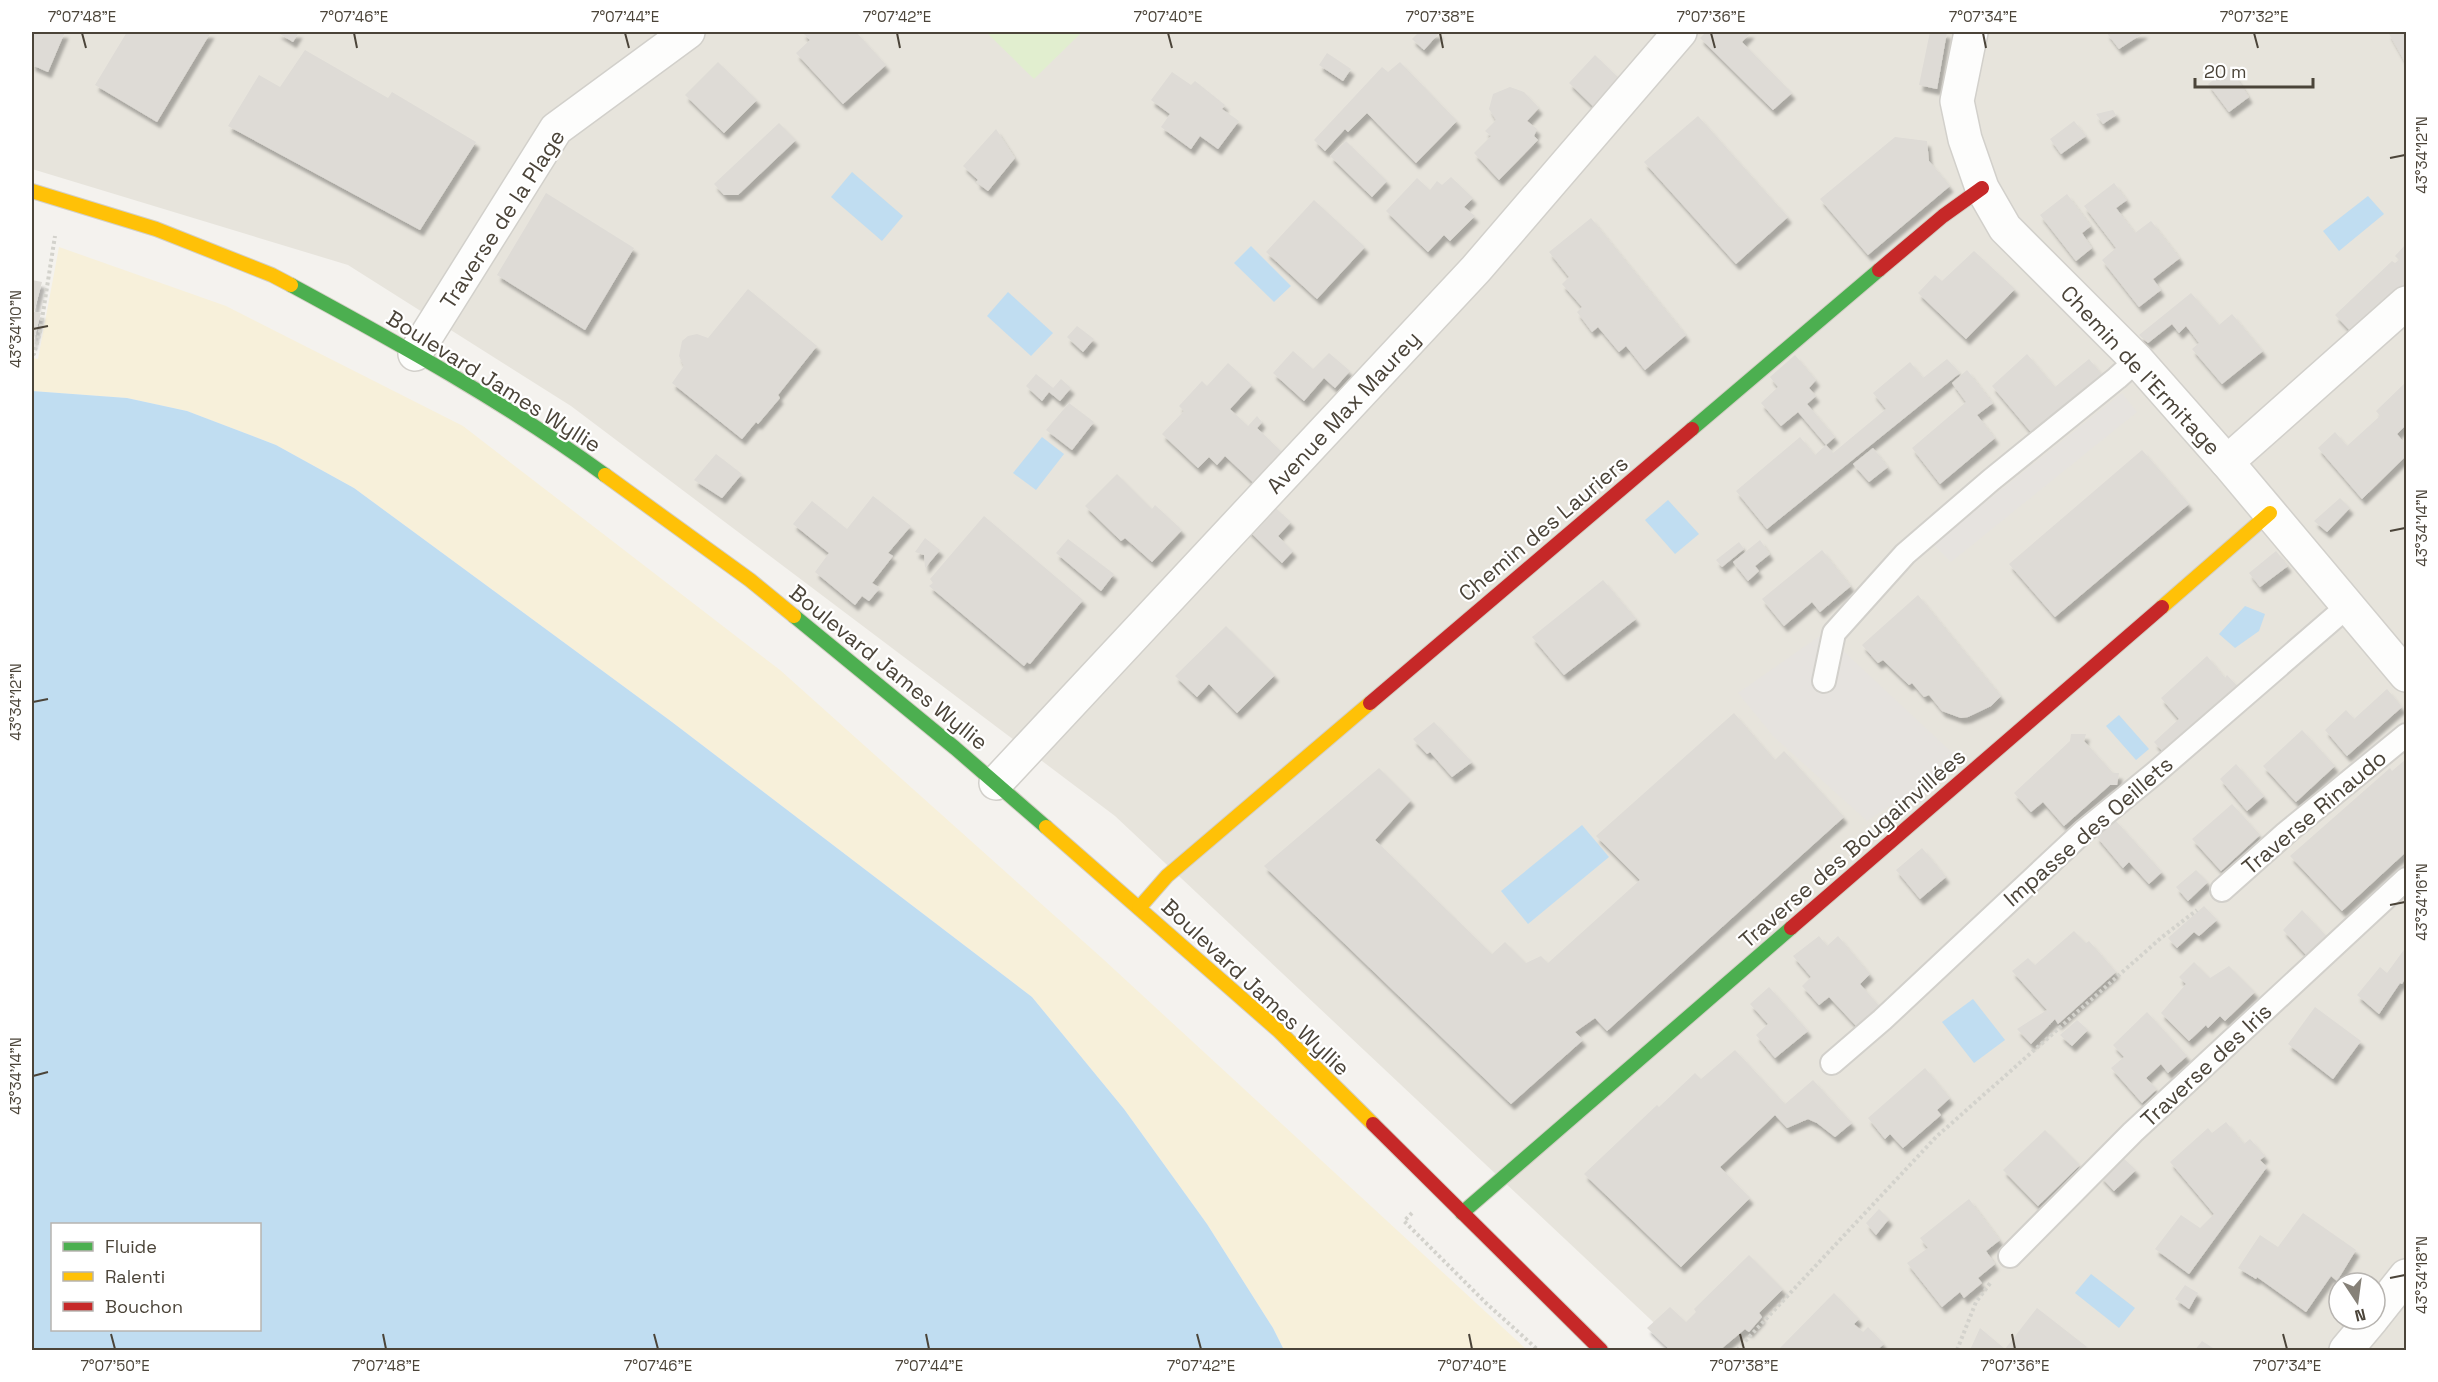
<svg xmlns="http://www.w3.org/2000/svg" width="2438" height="1382" viewBox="0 0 2438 1382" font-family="'Space Grotesk',sans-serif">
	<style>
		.residential { fill: #e7e4dc; fill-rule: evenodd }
		.green { fill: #e1eecf }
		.sand { fill: #f7f0da }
		.parking { fill: #e6e3df }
		.water { fill: #c0ddf1; fill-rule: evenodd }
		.building { fill: #dedbd6; filter: url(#shadow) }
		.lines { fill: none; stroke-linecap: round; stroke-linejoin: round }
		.lane-casing { stroke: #d2d0cb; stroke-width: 26 }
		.street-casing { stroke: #d2d0cb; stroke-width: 36 }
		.fast-casing { stroke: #d3cfc5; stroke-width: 16 }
		.slow-casing { stroke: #d3cfc5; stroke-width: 16 }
		.jam-casing { stroke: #d3cfc5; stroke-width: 16 }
		.path { stroke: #d3d2cc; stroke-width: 4; stroke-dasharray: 3 3; stroke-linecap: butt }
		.lane { stroke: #fdfdfc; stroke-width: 22 }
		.street { stroke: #fdfdfc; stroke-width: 33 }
		.fast { stroke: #4caf50; stroke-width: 14 }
		.slow { stroke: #ffc107; stroke-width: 14 }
		.jam { stroke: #c62828; stroke-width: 14 }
		.ticks { fill: none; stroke: #4b4439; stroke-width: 2 }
		.labels { text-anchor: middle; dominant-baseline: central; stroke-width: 4.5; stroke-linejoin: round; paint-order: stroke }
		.street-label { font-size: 22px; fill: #4b4439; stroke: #fff }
		.neatline { fill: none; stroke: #4b4439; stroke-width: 2 }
		.ticks-label { font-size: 15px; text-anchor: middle; fill: #4b4439 }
	</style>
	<defs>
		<filter id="shadow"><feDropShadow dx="3.5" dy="6" stdDeviation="1.5" flood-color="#0004"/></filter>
	</defs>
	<rect width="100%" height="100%" fill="#f4f2ee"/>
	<!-- residential -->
	<path class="residential" d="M 32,32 L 2406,32 L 2406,1350 L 1683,1350 L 1115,816 L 571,406 L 348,265 L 32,169 ZM 2339,1283 L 2375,1283 L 2375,1319 L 2339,1319 Z"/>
	<!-- green -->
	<polygon class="green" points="986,32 1082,32 1034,79"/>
	<!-- sand -->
	<polygon class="sand" points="59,247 226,306 463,426 780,670 1103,959 1527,1350 1284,1350 1273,1328 1207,1224 1124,1109 1032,997 672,722 354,488 276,445 187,411 127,398 32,391 32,358 38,359"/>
	<!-- parking -->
	<g class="parking">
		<polygon points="2122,393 2137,412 1951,562 1933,544"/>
		<polygon points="1824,633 1960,760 1867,821 1774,737 1738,693"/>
	</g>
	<!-- water -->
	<g class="water">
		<polygon points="852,172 903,216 882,241 831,197"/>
		<polygon points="2368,196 2384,214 2339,251 2323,231"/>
		<polygon points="1251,246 1291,286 1274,302 1234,263"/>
		<polygon points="1008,292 1053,333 1031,356 987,316"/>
		<path d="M 32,391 L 127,398 L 187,411 L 276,445 L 354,488 L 672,722 L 1032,997 L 1124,1109 L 1207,1224 L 1273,1328 L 1284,1350 L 32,1350 ZM 52,1224 L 260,1224 L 260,1330 L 52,1330 Z"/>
		<polygon points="1042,437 1064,454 1036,490 1013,473"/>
		<polygon points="1668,500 1699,534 1675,554 1645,520"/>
		<polygon points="2245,606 2265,614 2259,631 2235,648 2219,634"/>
		<polygon points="2119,715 2149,749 2136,760 2106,726"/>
		<polygon points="1582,825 1609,857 1528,924 1501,891"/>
		<polygon points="1973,999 2005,1040 1974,1063 1942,1022"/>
		<polygon points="2091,1274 2135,1308 2119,1328 2075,1293"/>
	</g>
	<!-- building -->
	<g class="building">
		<polygon points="32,32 65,32 48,72 32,65"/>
		<polygon points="127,32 211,32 157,122 95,85"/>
		<polygon points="277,32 299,32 293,42"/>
		<polygon points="802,32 856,32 886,65 843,104 796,53 810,40"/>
		<polygon points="1419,32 1440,32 1424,50 1412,39"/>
		<polygon points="1706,32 1751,32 1742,42 1792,93 1773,110 1700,38"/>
		<polygon points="1930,32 1947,32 1937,89 1919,85"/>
		<polygon points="2106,32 2145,32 2119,49"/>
		<polygon points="2388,32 2406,32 2406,64"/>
		<polygon points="305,50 388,98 392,92 476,142 420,230 228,126 259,75 280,87"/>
		<polygon points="1327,53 1351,69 1343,81 1319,65"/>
		<polygon points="1595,55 1627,86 1601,114 1569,83"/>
		<polygon points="718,62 757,100 724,133 685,95"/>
		<polygon points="1400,62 1457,121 1416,163 1367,113 1348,132 1345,129 1325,151 1314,140 1382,67 1388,72"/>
		<polygon points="2230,68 2249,97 2229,112 2208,84"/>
		<polygon points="1172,72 1191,85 1195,81 1225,105 1222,109 1239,121 1218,149 1200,136 1191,149 1161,127 1170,114 1151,100"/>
		<polygon points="1510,87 1524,92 1539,108 1527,121 1537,129 1534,136 1538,140 1499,180 1474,153 1491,136 1485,131 1496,120 1489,109 1493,94"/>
		<polygon points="2113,110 2116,115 2103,124 2096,114"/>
		<polygon points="1698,116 1788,217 1736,264 1644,162"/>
		<polygon points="2074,121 2086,136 2061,154 2050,139"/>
		<polygon points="779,123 796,140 738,195 724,195 714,184"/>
		<polygon points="996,129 1015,158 988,191 976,182 978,180 963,166"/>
		<polygon points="1895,137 1927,141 1929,161 1950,186 1868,255 1820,199"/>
		<polygon points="1346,141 1387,181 1372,197 1330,156"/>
		<polygon points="1451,177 1473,198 1464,207 1475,216 1450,241 1444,235 1428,252 1386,211 1417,178 1430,190 1437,181 1442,185"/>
		<polygon points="2114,183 2127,200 2116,208 2135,233 2151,221 2180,258 2153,279 2161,290 2139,307 2102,260 2116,248 2084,206"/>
		<polygon points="546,193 634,248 585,330 497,275"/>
		<polygon points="2067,194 2091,226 2082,233 2092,248 2076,261 2040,215"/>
		<polygon points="1314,200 1365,247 1317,299 1266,252"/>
		<polygon points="1591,218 1686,335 1645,370 1626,346 1619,352 1598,327 1592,332 1577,312 1582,307 1562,284 1569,277 1549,252"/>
		<polygon points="2406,244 2406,289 2355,336 2335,315 2392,261 2395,263 2399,260 2395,256"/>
		<polygon points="1974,251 2015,289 1966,339 1918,293 1935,275 1942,281"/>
		<polygon points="32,280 42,282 34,312 41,313 32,346"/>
		<polygon points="748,289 817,346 778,395 780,398 758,424 756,422 742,439 672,383 684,366 679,356 682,341 688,336 697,334 708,338"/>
		<polygon points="2191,293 2219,325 2232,314 2263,351 2222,384 2192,349 2199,343 2186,326 2179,333 2172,324 2148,343 2139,335"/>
		<polygon points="1077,326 1094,339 1083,352 1067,337"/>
		<polygon points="1293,351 1313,369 1329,353 1350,371 1335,388 1324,378 1304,401 1273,373"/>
		<polygon points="2027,354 2055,387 2089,359 2104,377 2035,437 1992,386"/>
		<polygon points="1795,355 1816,380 1809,388 1816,396 1807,404 1835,437 1826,445 1798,412 1781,426 1761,403 1778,387 1770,377"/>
		<polygon points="1947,359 1960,373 1767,529 1736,491 1800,437 1815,455 1826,445 1833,453 1886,409 1873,393 1910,362 1923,378"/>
		<polygon points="1228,363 1252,385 1230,409 1248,426 1257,416 1262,422 1257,428 1285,455 1257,486 1225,456 1217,465 1209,457 1198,468 1162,434 1184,411 1179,406 1202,381 1207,386"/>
		<polygon points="1967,370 1993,403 1977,415 1995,438 1940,484 1912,448 1966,402 1952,383"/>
		<polygon points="1036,374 1053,388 1061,379 1071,388 1060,401 1049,392 1042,401 1026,386"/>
		<polygon points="2406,382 2406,425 2397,434 2406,445 2406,456 2362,499 2318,448 2335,432 2347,446 2380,416 2376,411"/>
		<polygon points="1069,403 1094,422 1072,450 1046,430"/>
		<polygon points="1873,448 1888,467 1869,482 1853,464"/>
		<polygon points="2142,450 2189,504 2055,617 2009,564"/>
		<polygon points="716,454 742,474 722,498 694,480"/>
		<polygon points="1117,474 1152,509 1155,505 1182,530 1152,562 1125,538 1121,541 1085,506"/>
		<polygon points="873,496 911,526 888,553 893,556 872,583 880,588 869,601 862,596 855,605 815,572 829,553 793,524 812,501 847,529"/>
		<polygon points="2340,498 2350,508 2327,532 2314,521"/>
		<polygon points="1270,503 1291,522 1278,536 1293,551 1282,563 1247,529"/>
		<polygon points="984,516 1083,600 1030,664 1027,662 1024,666 929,586 933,583 930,579"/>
		<polygon points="925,538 940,550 925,568 924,555 915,552"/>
		<polygon points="1068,539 1114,574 1101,591 1056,553"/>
		<polygon points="1760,540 1770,554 1755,566 1759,571 1748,581 1733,562"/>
		<polygon points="1739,542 1744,549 1722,567 1716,560"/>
		<polygon points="1822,550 1851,586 1820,612 1812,602 1784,626 1762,599"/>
		<polygon points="2276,551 2288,566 2260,587 2249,573"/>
		<polygon points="1603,580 1636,619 1564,675 1532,637"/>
		<polygon points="1918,595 2001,696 1991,706 1968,717 1961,718 1942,711 1929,695 1924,697 1912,683 1909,685 1883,660 1878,663 1862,645"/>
		<polygon points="1226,626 1275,675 1237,713 1209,684 1197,697 1175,676"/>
		<polygon points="2207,656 2225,678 2227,675 2238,687 2164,753 2154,742 2179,719 2161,698"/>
		<polygon points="2387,689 2402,707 2347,756 2325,730 2346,710 2354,719"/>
		<polygon points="1734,713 1775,760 1784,751 1844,817 1607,1031 1595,1018 1575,1032 1583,1040 1511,1104 1264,866 1379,768 1411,800 1375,840 1492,954 1505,942 1526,963 1541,956 1548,963 1640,880 1596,836"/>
		<polygon points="1434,722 1472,762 1452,777 1430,752 1427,754 1413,739"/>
		<polygon points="2302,730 2335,766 2296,802 2263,766"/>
		<polygon points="2071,734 2086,734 2084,741 2113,773 2119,773 2117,785 2110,785 2064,826 2043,802 2031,812 2014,793 2070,741"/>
		<polygon points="2406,759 2406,852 2342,911 2290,856 2390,768 2392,771"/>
		<polygon points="2236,764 2264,796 2247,811 2220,779"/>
		<polygon points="2232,804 2260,835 2221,871 2192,839"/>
		<polygon points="2115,820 2162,872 2149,884 2129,862 2123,868 2096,836"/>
		<polygon points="1922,848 1946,877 1920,899 1896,870"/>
		<polygon points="2196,870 2208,882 2188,901 2176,887"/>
		<polygon points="2204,906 2217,920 2199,936 2194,932 2177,948 2168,938"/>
		<polygon points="2302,910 2329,939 2307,956 2283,930"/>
		<polygon points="2074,931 2086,943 2089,941 2116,972 2058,1024 2055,1019 2031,1044 2017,1029 2047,1010 2012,971 2028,958 2035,965"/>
		<polygon points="1819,936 1827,946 1838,936 1870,974 1860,984 1880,1007 1857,1027 1829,997 1819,1005 1802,986 1811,977 1793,956"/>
		<polygon points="2406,947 2406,977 2402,984 2400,983 2379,1014 2357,995 2380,967 2387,973"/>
		<polygon points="2194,962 2210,978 2229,966 2255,992 2225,1021 2220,1016 2208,1028 2206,1025 2189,1041 2161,1013 2186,984 2179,977"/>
		<polygon points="1769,987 1808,1031 1775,1058 1756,1035 1768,1024 1750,1004"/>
		<polygon points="2315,1007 2361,1041 2333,1079 2288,1044"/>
		<polygon points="2147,1012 2187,1056 2168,1073 2161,1064 2146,1078 2157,1089 2142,1103 2111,1068 2124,1057 2113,1045"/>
		<polygon points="2077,1020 2088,1030 2072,1046 2060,1035"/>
		<polygon points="1735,1050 1785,1104 1813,1080 1852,1123 1835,1137 1817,1123 1808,1119 1787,1128 1775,1115 1720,1167 1750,1198 1681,1267 1584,1174 1657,1105 1659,1107 1695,1073 1701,1079"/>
		<polygon points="1925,1068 1950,1098 1937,1110 1941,1115 1903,1148 1890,1134 1885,1139 1868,1118"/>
		<polygon points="2226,1122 2244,1144 2250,1139 2265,1156 2260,1160 2267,1167 2189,1274 2155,1249 2181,1215 2200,1228 2214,1214 2170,1162 2208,1128 2212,1133"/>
		<polygon points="2045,1130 2080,1165 2038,1206 2003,1170"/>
		<polygon points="2121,1156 2136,1170 2114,1191 2100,1176"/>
		<polygon points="1969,1199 2000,1240 1986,1251 1995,1264 1978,1278 1982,1283 1964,1298 1960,1292 1942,1307 1907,1263 1928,1248 1920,1238"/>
		<polygon points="1879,1209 1889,1219 1876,1235 1866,1223"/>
		<polygon points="2303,1213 2356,1250 2337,1281 2331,1276 2306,1312 2257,1277 2256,1279 2238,1268 2260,1235 2278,1247"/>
		<polygon points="1749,1255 1783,1289 1759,1313 1762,1317 1749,1332 1745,1329 1720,1350 1670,1350 1647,1328 1670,1307 1686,1322 1696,1312 1694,1309"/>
		<polygon points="2185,1285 2198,1293 2189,1309 2175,1299"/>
		<polygon points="1834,1293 1859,1319 1854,1324 1863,1332 1868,1327 1884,1344 1877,1350 1778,1350"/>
		<polygon points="2037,1308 2087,1347 2084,1350 1970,1350 1980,1328 2005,1349"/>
		<polygon points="2202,1341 2216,1350 2195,1350"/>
	</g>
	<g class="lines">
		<defs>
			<g id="lane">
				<polyline points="1824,681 1834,633 1905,554 1991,480 2117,378 2137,360"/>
				<polyline points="2222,890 2286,833 2406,735"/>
				<polyline points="1832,1063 1882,1020 2084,831 2155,773 2349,605"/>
				<polyline points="2010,1256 2133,1132 2406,879"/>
			</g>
			<g id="street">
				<polyline points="1971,32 1957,101 1965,139 1982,188 2005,228 2137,360 2227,462 2406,675"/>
				<polyline points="415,354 556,129 688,32"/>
				<polyline points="2227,462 2406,303"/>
				<polyline points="996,783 1476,269 1680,32"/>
				<polyline points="2375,1315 2406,1276"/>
				<polyline points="2346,1350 2372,1319"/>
			</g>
			<g id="fast">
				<path d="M 291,285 C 398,343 506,403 605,475"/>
				<polyline points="1692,429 1879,270"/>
				<polyline points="794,616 955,748 1046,827"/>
				<polyline points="1462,1213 1791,928"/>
			</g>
			<g id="slow">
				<polyline points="32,191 156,229 272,275 291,285"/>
				<polyline points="605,475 750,580 794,616"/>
				<polyline points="2162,607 2270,513"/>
				<polyline points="1046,827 1279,1031 1373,1124"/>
				<polyline points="1139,908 1167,876 1370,703"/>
			</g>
			<g id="jam">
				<polyline points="1879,270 1943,216 1982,188"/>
				<polyline points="1370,703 1692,429"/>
				<polyline points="1791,928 2162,607"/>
				<polyline points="1373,1124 1601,1350"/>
			</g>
		</defs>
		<!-- lane casing -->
		<use href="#lane" class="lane-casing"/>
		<!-- street casing -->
		<use href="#street" class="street-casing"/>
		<!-- fast casing -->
		<use href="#fast" class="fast-casing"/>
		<!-- slow casing -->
		<use href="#slow" class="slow-casing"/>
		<!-- jam casing -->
		<use href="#jam" class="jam-casing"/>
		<!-- path -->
		<g class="path">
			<polyline points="32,354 34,354 40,332 55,236"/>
			<polyline points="1412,1213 1404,1221 1486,1303 1538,1350"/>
			<polyline points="1737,1350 1936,1137 2162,937 2197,910"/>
			<polyline points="1957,1350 1976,1302 1991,1282"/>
		</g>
		<!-- lane -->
		<use href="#lane" class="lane"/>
		<!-- street -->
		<use href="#street" class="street"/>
		<!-- fast -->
		<use href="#fast" class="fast"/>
		<!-- slow -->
		<use href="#slow" class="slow"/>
		<!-- jam -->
		<use href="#jam" class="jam"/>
	</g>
	<!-- ticks -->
	<path class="ticks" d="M 82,33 L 86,48M 354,33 L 357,48M 625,33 L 629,48M 897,33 L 900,48M 1168,33 L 1172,48M 1440,33 L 1443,48M 1711,33 L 1715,48M 1983,33 L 1986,48M 2254,33 L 2258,48M 2390,158 L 2405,155M 33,329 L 48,326M 2390,531 L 2405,528M 33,702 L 48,699M 2390,905 L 2405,902M 33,1076 L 48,1072M 2390,1278 L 2405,1275M 111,1334 L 115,1349M 383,1334 L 386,1349M 654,1334 L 658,1349M 926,1334 L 929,1349M 1197,1334 L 1201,1349M 1469,1334 L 1472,1349M 1740,1334 L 1744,1349M 2012,1334 L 2015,1349M 2283,1334 L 2287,1349"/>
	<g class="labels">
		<!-- street labels -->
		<g class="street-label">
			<text transform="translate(502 219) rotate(-57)">Traverse de la Plage</text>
			<text transform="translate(2141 370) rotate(47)">Chemin de l'Ermitage</text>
			<text transform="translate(494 381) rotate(32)">Boulevard James Wyllie</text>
			<text transform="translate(1343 412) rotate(-47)">Avenue Max Maurey</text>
			<text transform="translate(1543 528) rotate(-40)">Chemin des Lauriers</text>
			<text transform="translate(889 667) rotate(39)">Boulevard James Wyllie</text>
			<text transform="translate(2314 812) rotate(-40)">Traverse Rinaudo</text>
			<text transform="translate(2088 831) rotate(-41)">Impasse des Oeillets</text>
			<text transform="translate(1852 848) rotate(-41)">Traverse des Bougainvillées</text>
			<text transform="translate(1256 987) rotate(43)">Boulevard James Wyllie</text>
			<text transform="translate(2206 1065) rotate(-43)">Traverse des Iris</text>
		</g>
	</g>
	<!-- border -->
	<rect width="2438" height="1382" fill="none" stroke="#ffffff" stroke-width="66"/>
	<!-- legend -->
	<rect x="51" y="1223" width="210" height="108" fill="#ffffff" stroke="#b7b4b0" stroke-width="1.5"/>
	<rect x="63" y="1242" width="30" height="9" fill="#4caf50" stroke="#b7b4b0" stroke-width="1.5"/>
	<text x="105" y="1253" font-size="18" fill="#4b4439">Fluide</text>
	<rect x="63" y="1272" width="30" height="9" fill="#ffc107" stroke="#b7b4b0" stroke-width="1.5"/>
	<text x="105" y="1283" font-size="18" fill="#4b4439">Ralenti</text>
	<rect x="63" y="1302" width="30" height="9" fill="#c62828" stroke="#b7b4b0" stroke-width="1.5"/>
	<text x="105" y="1313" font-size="18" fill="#4b4439">Bouchon</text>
	<!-- north arrow -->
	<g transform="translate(2357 1301) rotate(167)"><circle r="28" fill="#ffffff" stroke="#b7b4b0" stroke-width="1.5"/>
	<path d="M0-4.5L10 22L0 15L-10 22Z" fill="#868178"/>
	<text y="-9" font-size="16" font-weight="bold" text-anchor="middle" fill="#4b4439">N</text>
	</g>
	<!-- scale -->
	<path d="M2195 78v9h118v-9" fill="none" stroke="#4b4439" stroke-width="3"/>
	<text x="2204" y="78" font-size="18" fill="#4b4439" stroke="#ffffff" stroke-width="4.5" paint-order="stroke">20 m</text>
	<rect x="33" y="33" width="2372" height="1316" class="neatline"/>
	<g class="ticks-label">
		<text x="82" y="22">7°07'48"E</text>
		<text x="354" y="22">7°07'46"E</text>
		<text x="625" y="22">7°07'44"E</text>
		<text x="897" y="22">7°07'42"E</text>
		<text x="1168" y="22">7°07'40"E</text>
		<text x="1440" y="22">7°07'38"E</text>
		<text x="1711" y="22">7°07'36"E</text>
		<text x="1983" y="22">7°07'34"E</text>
		<text x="2254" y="22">7°07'32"E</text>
		<text transform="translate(2422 155) rotate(-90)" y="5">43°34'12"N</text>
		<text transform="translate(16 329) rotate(-90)" y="5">43°34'10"N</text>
		<text transform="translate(2422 528) rotate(-90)" y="5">43°34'14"N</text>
		<text transform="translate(16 702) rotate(-90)" y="5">43°34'12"N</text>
		<text transform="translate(2422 902) rotate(-90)" y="5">43°34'16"N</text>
		<text transform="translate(16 1076) rotate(-90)" y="5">43°34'14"N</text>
		<text transform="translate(2422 1275) rotate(-90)" y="5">43°34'18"N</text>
		<text x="115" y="1371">7°07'50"E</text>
		<text x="386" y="1371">7°07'48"E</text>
		<text x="658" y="1371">7°07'46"E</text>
		<text x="929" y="1371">7°07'44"E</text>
		<text x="1201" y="1371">7°07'42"E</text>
		<text x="1472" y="1371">7°07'40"E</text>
		<text x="1744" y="1371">7°07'38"E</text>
		<text x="2015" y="1371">7°07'36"E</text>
		<text x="2287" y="1371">7°07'34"E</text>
	</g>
</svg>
